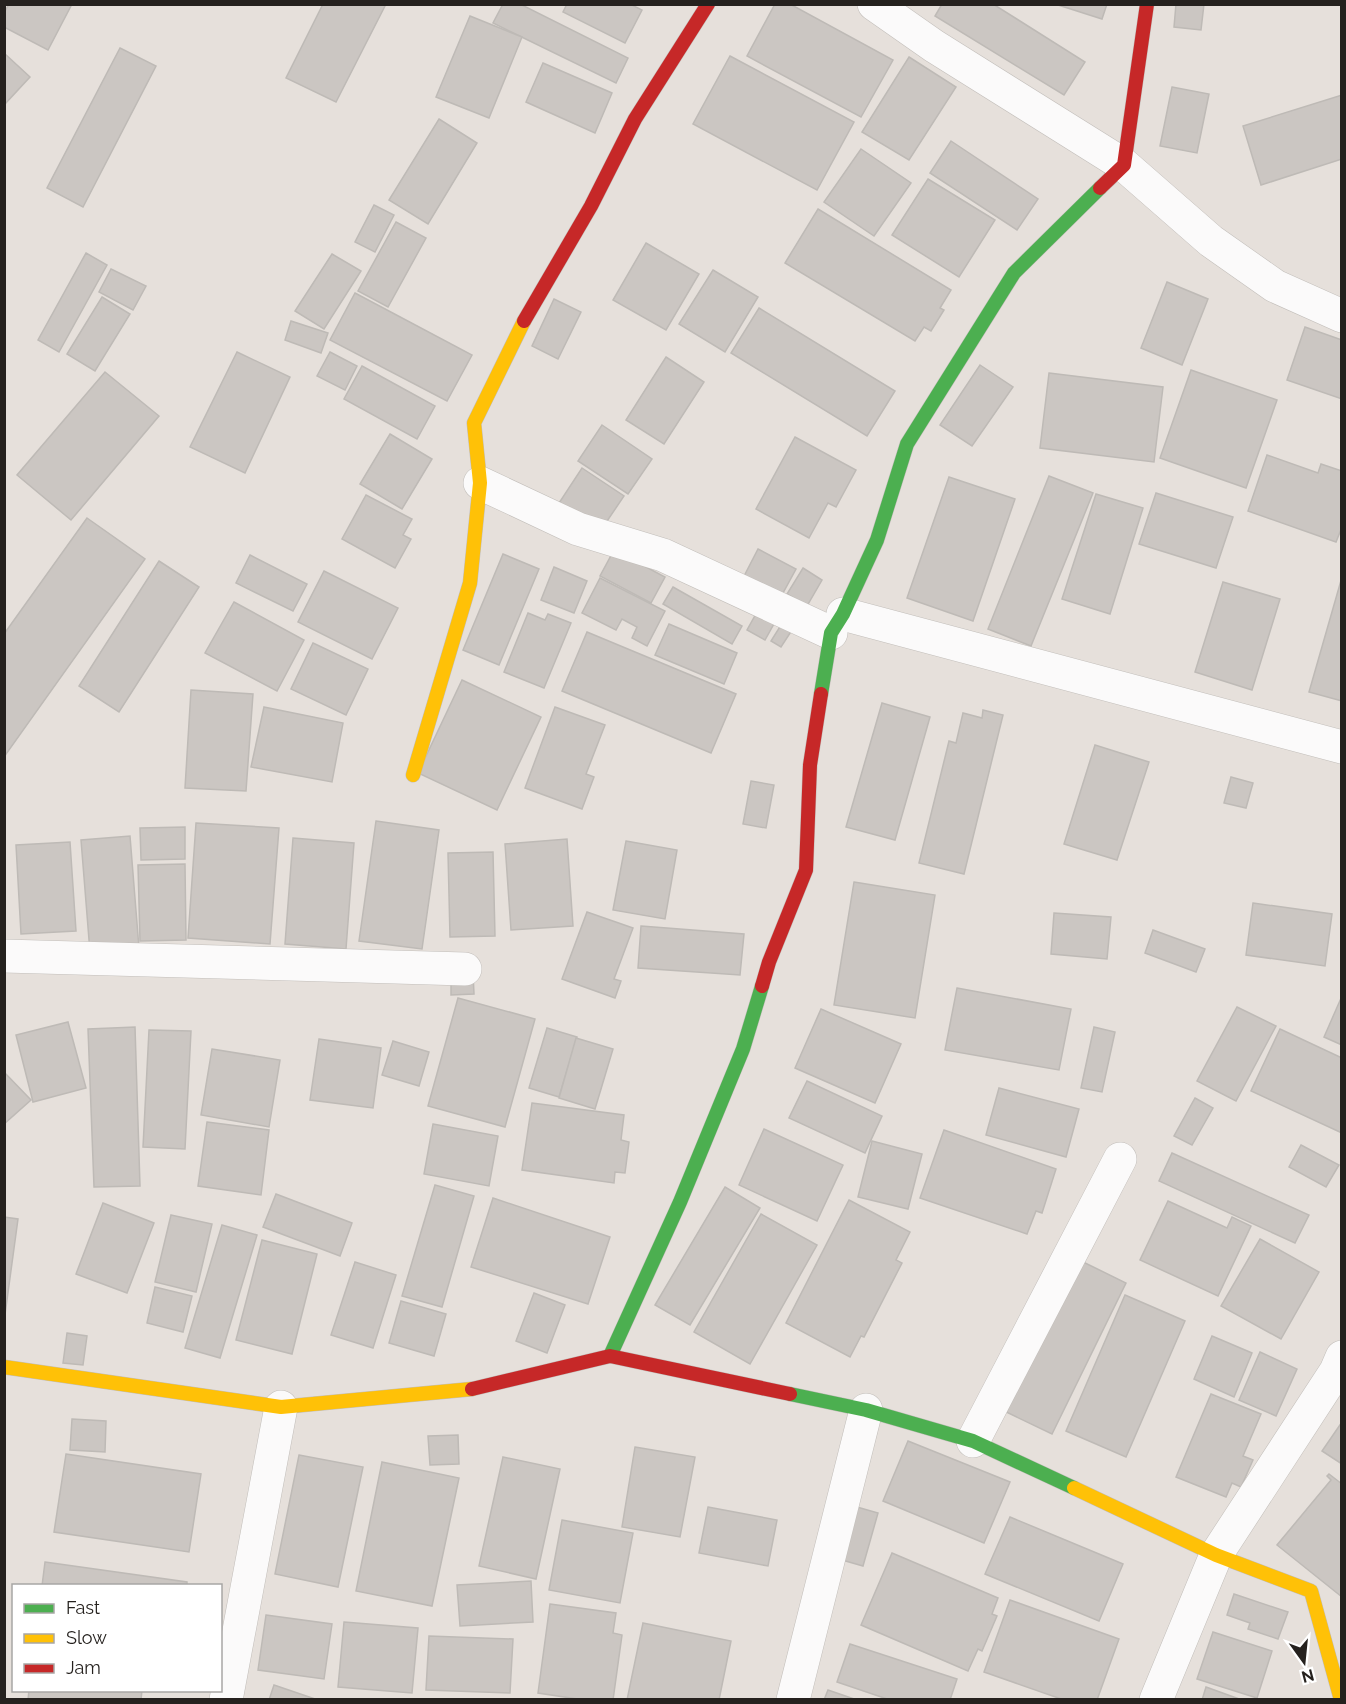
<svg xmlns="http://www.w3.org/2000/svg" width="1346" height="1704" viewBox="0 0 1346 1704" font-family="Raleway,sans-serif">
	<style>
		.building { fill: #cbc6c2; stroke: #bebab6; stroke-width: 1.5 }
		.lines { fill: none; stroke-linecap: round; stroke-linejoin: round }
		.street-casing { stroke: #c2beba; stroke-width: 34 }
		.fast-casing { stroke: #c2beba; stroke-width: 15 }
		.slow-casing { stroke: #c2beba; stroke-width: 15 }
		.jam-casing { stroke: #c2beba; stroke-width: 15 }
		.street { stroke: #fbfafa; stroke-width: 33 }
		.fast { stroke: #4caf50; stroke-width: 14 }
		.slow { stroke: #ffc107; stroke-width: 14 }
		.jam { stroke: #c62828; stroke-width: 14 }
	</style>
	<rect width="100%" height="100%" fill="#e6e0db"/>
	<!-- building -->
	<g class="building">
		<polygon points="9,4 72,4 48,50 4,27 4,13"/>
		<polygon points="323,4 386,4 336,102 286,78"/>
		<polygon points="503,4 520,4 628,58 616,83 493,23"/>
		<polygon points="567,4 630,4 642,10 625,43 563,12"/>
		<polygon points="775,4 790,4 893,60 861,117 747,56"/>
		<polygon points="942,4 993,4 1085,62 1064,95 935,16"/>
		<polygon points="1055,4 1107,4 1102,19"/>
		<polygon points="1176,4 1204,4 1201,30 1174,27"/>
		<polygon points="470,16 522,37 489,118 436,97"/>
		<polygon points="120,48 156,66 83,207 47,188"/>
		<polygon points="4,53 30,77 4,105"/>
		<polygon points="730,56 854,122 817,190 693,124"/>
		<polygon points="909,57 956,87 909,160 862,132"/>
		<polygon points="543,63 612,93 595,133 526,102"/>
		<polygon points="1172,87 1209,94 1197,153 1160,146"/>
		<polygon points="1342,95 1342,159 1261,185 1243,126"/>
		<polygon points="439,119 477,143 428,224 389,200"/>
		<polygon points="951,141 1038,199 1017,230 930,173"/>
		<polygon points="861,149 911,183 874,236 824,202"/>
		<polygon points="928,179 995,220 959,277 892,235"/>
		<polygon points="374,205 394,215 375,252 355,242"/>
		<polygon points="818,209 951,290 940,308 944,310 931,331 924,327 915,341 785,263"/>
		<polygon points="396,222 426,238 388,307 358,291"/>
		<polygon points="646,243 699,274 666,330 613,300"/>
		<polygon points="86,253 107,265 59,352 38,340"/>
		<polygon points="332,254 361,271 324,329 295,311"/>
		<polygon points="111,269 146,286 133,310 99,292"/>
		<polygon points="713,270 758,297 725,352 679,324"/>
		<polygon points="1167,282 1208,299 1182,365 1141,348"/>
		<polygon points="355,293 472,355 447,401 330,340"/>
		<polygon points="102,297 130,314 95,371 67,354"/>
		<polygon points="554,299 581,312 558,359 532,346"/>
		<polygon points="759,308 895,391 867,436 731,353"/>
		<polygon points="291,321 328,333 321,353 285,340"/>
		<polygon points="1305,327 1342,340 1342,399 1287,380"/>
		<polygon points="237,352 290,377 245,473 190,447"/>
		<polygon points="330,352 357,366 345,390 317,376"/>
		<polygon points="666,357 704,382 664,444 626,420"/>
		<polygon points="980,365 1013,387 972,446 940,425"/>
		<polygon points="362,366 435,406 417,439 344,399"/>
		<polygon points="1191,370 1277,400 1246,488 1160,458"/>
		<polygon points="105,372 159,416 71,520 17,475"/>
		<polygon points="1049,373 1163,387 1154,462 1040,448"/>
		<polygon points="602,425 652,459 628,494 578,461"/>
		<polygon points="390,434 432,459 402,509 360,484"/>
		<polygon points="795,437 856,470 836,507 828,503 809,538 756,509"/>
		<polygon points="1267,455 1318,473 1321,464 1342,471 1342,527 1336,542 1248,511"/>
		<polygon points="582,468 624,496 601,530 559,503"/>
		<polygon points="1049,476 1093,493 1031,646 988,629"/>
		<polygon points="949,477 1015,499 973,621 907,598"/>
		<polygon points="1156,493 1233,517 1216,568 1139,544"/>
		<polygon points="1096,494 1143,508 1110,614 1062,599"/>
		<polygon points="366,495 412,519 403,535 411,539 395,568 342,539"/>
		<polygon points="87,518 145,559 4,757 4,634"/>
		<polygon points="758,549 796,569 777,604 740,584"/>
		<polygon points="614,550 665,577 651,603 600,576"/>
		<polygon points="503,554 539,569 499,665 463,650"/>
		<polygon points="250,555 307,584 293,611 236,583"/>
		<polygon points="159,561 199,587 119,712 79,686"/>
		<polygon points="554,567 587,581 574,613 541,600"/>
		<polygon points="803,568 822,580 807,606 787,594"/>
		<polygon points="324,571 398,608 372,659 298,622"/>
		<polygon points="1342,577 1342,701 1309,692"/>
		<polygon points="600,578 665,611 647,646 632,638 637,627 622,619 616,630 582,613"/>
		<polygon points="1223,582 1280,599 1252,690 1195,672"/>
		<polygon points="673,587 742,626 732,644 663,604"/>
		<polygon points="234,602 304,640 277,691 205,653"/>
		<polygon points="762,603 780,613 765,640 747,630"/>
		<polygon points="528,613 545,620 548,614 571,623 544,688 504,672"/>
		<polygon points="786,617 796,624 781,647 771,641"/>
		<polygon points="669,624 737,653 724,684 655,655"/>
		<polygon points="587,632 736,694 711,753 562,691"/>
		<polygon points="313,643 368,669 346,715 291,689"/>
		<polygon points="462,680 541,717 497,810 418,773"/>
		<polygon points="191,690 253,694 246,791 185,788"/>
		<polygon points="882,703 930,717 895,840 846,827"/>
		<polygon points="264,707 343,723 332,782 251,767"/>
		<polygon points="555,707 605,725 586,774 594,777 582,809 525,788"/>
		<polygon points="983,710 1003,715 964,874 919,863 949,741 956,743 963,713 982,718"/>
		<polygon points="1095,745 1149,762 1117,860 1064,844"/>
		<polygon points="1231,777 1253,783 1246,808 1224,803"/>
		<polygon points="751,781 774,785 766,828 743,824"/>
		<polygon points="376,821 439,830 422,949 359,941"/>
		<polygon points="196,823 279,828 270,944 188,938"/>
		<polygon points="185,827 185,859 141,860 140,828"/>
		<polygon points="130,836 139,948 90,952 81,840"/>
		<polygon points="293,838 354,843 346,949 285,944"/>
		<polygon points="567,839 573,926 511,930 505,844"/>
		<polygon points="626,841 677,850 665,919 613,910"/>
		<polygon points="70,842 76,931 21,934 16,845"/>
		<polygon points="493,852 495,936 450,937 448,853"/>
		<polygon points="185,864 186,940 140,941 138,865"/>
		<polygon points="854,882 935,895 915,1018 834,1005"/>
		<polygon points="1253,903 1332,914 1325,966 1246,955"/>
		<polygon points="587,912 633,928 614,979 621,981 615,998 562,979"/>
		<polygon points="1054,913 1111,917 1107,959 1051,954"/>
		<polygon points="641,926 744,934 740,975 638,968"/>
		<polygon points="1153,930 1205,949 1196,972 1145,953"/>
		<polygon points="473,973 474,994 451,995 451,974"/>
		<polygon points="957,988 1071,1009 1059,1070 945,1050"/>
		<polygon points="1342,996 1342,1045 1324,1037"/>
		<polygon points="458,998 535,1019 505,1127 428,1106"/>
		<polygon points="1237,1007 1276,1026 1236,1101 1197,1081"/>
		<polygon points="821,1009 901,1044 875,1103 795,1068"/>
		<polygon points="68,1022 86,1088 33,1102 16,1035"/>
		<polygon points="135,1027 140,1186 94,1187 88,1029"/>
		<polygon points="1094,1027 1115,1032 1102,1092 1081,1088"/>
		<polygon points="547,1028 577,1037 559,1097 529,1088"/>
		<polygon points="1280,1029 1342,1058 1342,1133 1251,1091"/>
		<polygon points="149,1030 191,1031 185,1149 143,1147"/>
		<polygon points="576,1038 613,1049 595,1109 559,1098"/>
		<polygon points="319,1039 381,1048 373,1108 310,1100"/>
		<polygon points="393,1041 429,1052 419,1086 382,1075"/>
		<polygon points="212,1049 280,1060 269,1127 201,1115"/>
		<polygon points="4,1072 31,1100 4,1124"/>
		<polygon points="807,1081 882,1116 865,1153 789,1118"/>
		<polygon points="999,1088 1079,1109 1066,1157 986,1135"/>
		<polygon points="1195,1098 1213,1108 1192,1145 1174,1136"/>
		<polygon points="532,1103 624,1115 621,1140 629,1142 625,1173 615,1172 614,1183 522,1170"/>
		<polygon points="207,1122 269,1130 261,1195 198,1186"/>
		<polygon points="433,1124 498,1136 489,1186 424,1174"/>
		<polygon points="764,1129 843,1165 817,1221 739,1185"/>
		<polygon points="944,1130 1056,1169 1042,1213 1036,1211 1027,1234 920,1198"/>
		<polygon points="872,1141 922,1154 908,1209 858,1197"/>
		<polygon points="1301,1145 1339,1165 1326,1187 1289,1167"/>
		<polygon points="1172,1153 1309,1215 1295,1243 1159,1181"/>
		<polygon points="435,1185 474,1196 442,1307 402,1296"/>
		<polygon points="725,1187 760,1208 690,1325 655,1305"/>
		<polygon points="276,1194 352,1223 340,1256 263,1227"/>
		<polygon points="493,1198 610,1237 588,1304 471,1267"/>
		<polygon points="849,1200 910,1232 896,1260 902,1263 864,1337 861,1336 850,1357 786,1323"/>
		<polygon points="1168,1201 1227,1228 1232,1217 1251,1226 1218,1296 1140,1260"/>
		<polygon points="103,1203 154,1223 127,1293 76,1274"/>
		<polygon points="761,1214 817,1245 750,1364 694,1332"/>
		<polygon points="171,1215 212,1224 196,1292 155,1282"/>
		<polygon points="4,1217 18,1219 4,1322"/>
		<polygon points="222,1225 257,1235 220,1358 185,1348"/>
		<polygon points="1260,1239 1319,1272 1281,1339 1221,1306"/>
		<polygon points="262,1240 317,1254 292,1354 236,1340"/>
		<polygon points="1077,1259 1126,1283 1052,1434 1002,1410"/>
		<polygon points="355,1262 396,1275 373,1348 331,1335"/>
		<polygon points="155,1287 192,1296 183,1332 147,1323"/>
		<polygon points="534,1293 565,1305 547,1353 516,1341"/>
		<polygon points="1125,1295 1185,1321 1126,1457 1066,1431"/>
		<polygon points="401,1301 446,1314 434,1356 389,1343"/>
		<polygon points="67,1333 87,1336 83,1365 63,1363"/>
		<polygon points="1212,1336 1252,1353 1234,1397 1194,1379"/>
		<polygon points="1260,1352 1297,1369 1276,1416 1239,1400"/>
		<polygon points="1211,1394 1261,1414 1243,1456 1253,1460 1241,1487 1232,1483 1226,1497 1176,1477"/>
		<polygon points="72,1419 106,1421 105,1452 70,1450"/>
		<polygon points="1342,1422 1342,1464 1322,1451"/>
		<polygon points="458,1435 459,1464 430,1465 428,1436"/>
		<polygon points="908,1441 1010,1482 984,1543 883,1501"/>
		<polygon points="635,1447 695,1457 680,1537 622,1527"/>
		<polygon points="66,1454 201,1474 189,1552 54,1532"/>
		<polygon points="299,1455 363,1467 338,1587 275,1574"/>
		<polygon points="503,1457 560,1469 536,1579 479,1566"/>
		<polygon points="382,1462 459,1478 432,1606 356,1591"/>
		<polygon points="1329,1474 1342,1484 1342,1597 1277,1545 1331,1480 1327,1476"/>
		<polygon points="850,1505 878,1513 863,1566 835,1558"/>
		<polygon points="708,1507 777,1520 768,1566 699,1553"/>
		<polygon points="1010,1517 1123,1564 1099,1621 985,1574"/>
		<polygon points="562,1520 633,1533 620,1603 549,1590"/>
		<polygon points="892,1553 998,1598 992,1614 997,1616 982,1651 978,1649 968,1671 861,1625"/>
		<polygon points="45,1562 187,1582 187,1586 42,1586"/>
		<polygon points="531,1581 533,1622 460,1626 457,1585"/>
		<polygon points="1234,1594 1288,1612 1278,1639 1248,1629 1250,1623 1227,1615"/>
		<polygon points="1010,1600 1119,1639 1097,1700 1064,1700 984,1672"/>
		<polygon points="550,1604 616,1613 613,1633 622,1635 613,1700 584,1700 538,1693"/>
		<polygon points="266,1615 332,1624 324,1679 258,1670"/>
		<polygon points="344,1622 418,1628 412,1693 338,1687"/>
		<polygon points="643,1623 731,1641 719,1700 627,1700"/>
		<polygon points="1213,1632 1272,1651 1257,1698 1197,1679"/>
		<polygon points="429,1636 513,1639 510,1693 426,1690"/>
		<polygon points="850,1644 957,1679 950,1700 890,1700 837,1682"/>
		<polygon points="274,1685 318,1700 269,1700"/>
		<polygon points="1206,1687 1242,1700 1202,1700"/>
		<polygon points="29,1690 142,1690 141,1700 28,1700"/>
		<polygon points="828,1690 857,1700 824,1700"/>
	</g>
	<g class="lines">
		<defs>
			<g id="street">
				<polyline points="874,4 934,46 1124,165 1211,241 1275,286 1342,316"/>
				<polyline points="480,483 578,529 663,555 831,633"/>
				<polyline points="843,614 1342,747"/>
				<polyline points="4,956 465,969"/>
				<polyline points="973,1441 1120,1159"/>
				<polyline points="226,1700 281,1407"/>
				<polyline points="793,1700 866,1410"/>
				<polyline points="1156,1700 1216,1555 1336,1371 1342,1357"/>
			</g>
			<g id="fast">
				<polyline points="821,694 831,633 843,614 877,540 907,444 1014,273 1100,188"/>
				<polyline points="610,1356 680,1202 743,1049 762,986"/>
				<polyline points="790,1394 866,1410 973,1441 1074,1488"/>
			</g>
			<g id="slow">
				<polyline points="413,775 470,583 480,483 474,423 524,321"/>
				<polyline points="4,1367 281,1407 472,1389"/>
				<polyline points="1074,1488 1216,1555 1311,1591 1341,1700"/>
			</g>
			<g id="jam">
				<polyline points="1100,188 1124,165 1147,4"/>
				<polyline points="524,321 591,206 635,119 708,4"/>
				<polyline points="762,986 769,962 806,870 810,765 821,694"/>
				<polyline points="472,1389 610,1356 790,1394"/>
			</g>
		</defs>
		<!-- street casing -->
		<use href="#street" class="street-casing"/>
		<!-- fast casing -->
		<use href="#fast" class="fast-casing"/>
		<!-- slow casing -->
		<use href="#slow" class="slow-casing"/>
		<!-- jam casing -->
		<use href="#jam" class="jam-casing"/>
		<!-- street -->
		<use href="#street" class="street"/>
		<!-- fast -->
		<use href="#fast" class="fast"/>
		<!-- slow -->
		<use href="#slow" class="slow"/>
		<!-- jam -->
		<use href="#jam" class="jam"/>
	</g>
	<!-- border -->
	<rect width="1346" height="1704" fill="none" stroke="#25211e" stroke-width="12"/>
	<!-- legend -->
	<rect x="12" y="1584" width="210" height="108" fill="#ffffff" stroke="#a8a6a5" stroke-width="1.5"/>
	<rect x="24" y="1604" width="30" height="9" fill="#4caf50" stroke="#a8a6a5" stroke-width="1.5"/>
	<text x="66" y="1614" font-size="18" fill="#25211e">Fast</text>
	<rect x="24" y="1634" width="30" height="9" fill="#ffc107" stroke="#a8a6a5" stroke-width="1.5"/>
	<text x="66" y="1644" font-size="18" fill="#25211e">Slow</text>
	<rect x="24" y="1664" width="30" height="9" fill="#c62828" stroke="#a8a6a5" stroke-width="1.5"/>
	<text x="66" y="1674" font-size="18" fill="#25211e">Jam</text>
	<!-- north arrow -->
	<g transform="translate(1304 1662) rotate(165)" stroke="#ffffff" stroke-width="4.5" paint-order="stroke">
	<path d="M0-4.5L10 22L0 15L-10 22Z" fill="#25211e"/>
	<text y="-9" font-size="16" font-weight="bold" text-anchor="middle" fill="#25211e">N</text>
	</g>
</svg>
